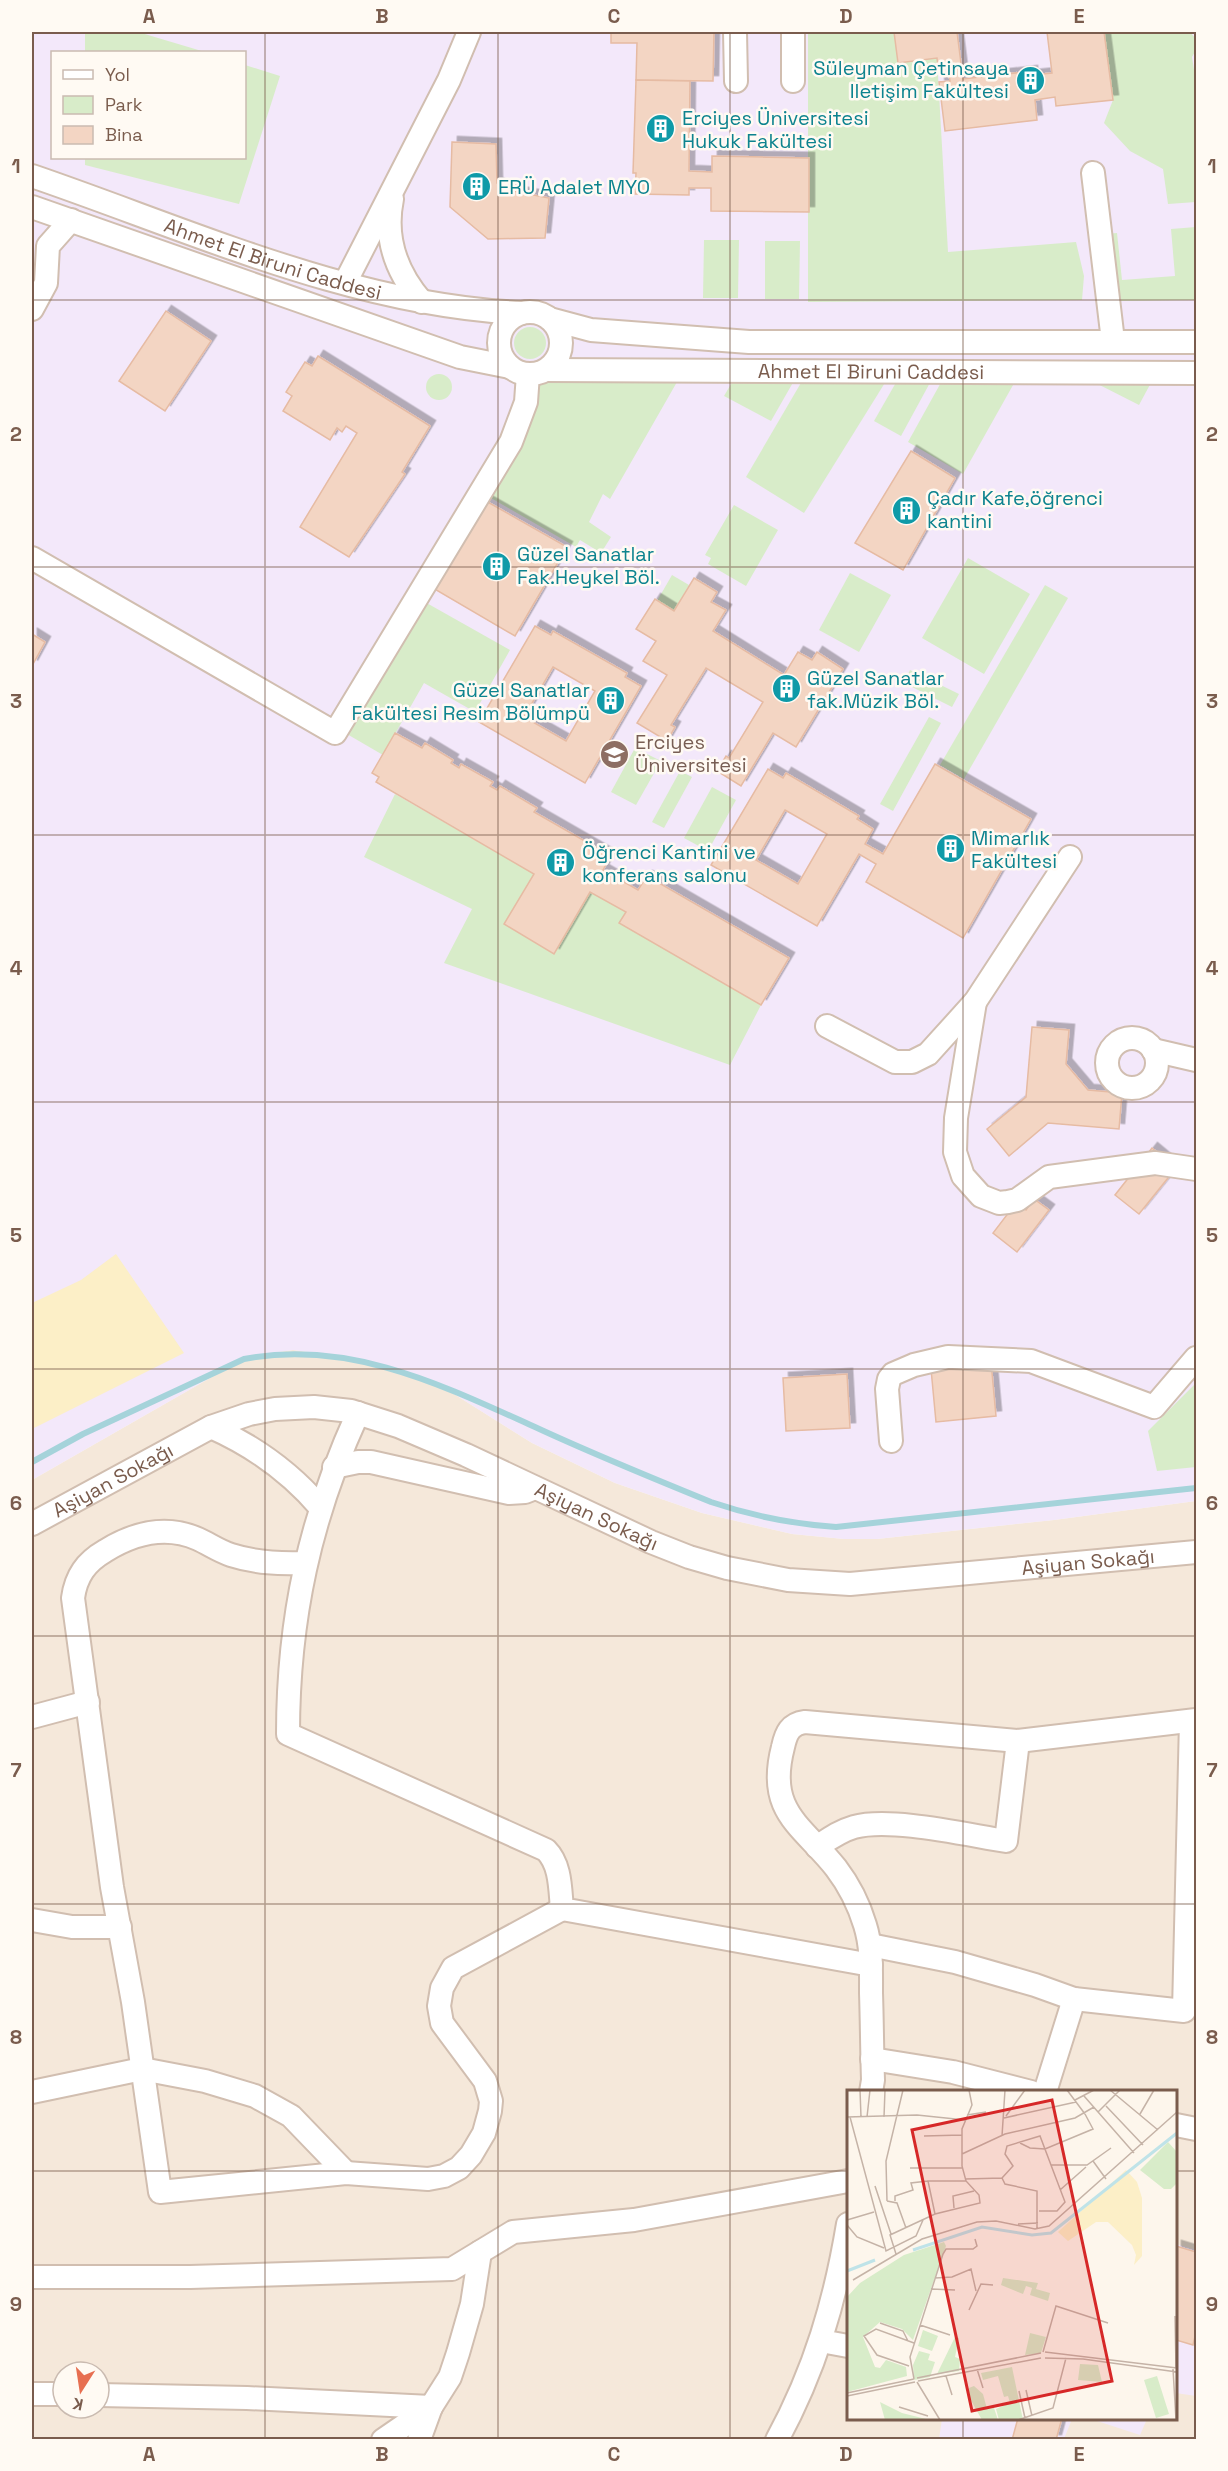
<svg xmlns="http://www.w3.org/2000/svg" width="1228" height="2471" viewBox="0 0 1228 2471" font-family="'Space Grotesk',sans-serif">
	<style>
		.residential { fill: #f5e8da; fill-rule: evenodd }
		.education { fill: #f3e8fa; fill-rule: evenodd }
		.green { fill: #d8ecc9 }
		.sand { fill: #fcefc7 }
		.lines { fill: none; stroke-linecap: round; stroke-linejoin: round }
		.stream { stroke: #a5d3da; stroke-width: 6 }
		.building { fill: #f3d5c3; stroke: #e6bba3; stroke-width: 1.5; fill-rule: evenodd; filter: url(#shadow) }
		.minor-casing { stroke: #d1beb0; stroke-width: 26 }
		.minor { stroke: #fff; stroke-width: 22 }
		.grid { fill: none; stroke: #7a5c4d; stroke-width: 1.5; stroke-opacity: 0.55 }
		.labels { text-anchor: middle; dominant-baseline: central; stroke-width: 5; stroke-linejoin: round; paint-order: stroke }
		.culture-label { font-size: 20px; fill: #0d838f; stroke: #fffaf3; text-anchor: start }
		.street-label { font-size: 20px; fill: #7a5c4d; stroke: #fffaf3 }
		.education-label { font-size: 20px; fill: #785e54; stroke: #fffaf3; text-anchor: start }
		.inset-river { fill: none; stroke: #bfe3e8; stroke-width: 3 }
		.inset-road { fill: none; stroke: #c5b3a7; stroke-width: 1.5 }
		.view { fill: #d62828; fill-opacity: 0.15; stroke: #d62828; stroke-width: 3 }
		.inset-edge { fill: none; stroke: #7a5c4d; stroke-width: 3 }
		.neatline { fill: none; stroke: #7a5c4d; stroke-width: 2 }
		.grid-label { font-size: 20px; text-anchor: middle; font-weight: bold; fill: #7a5c4d }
	</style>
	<defs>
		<filter id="shadow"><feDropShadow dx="5.5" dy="-5.5" stdDeviation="0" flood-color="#0004"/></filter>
	</defs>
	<rect width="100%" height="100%" fill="#fdf6ec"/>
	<!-- residential -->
	<path class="residential" d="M 293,1350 L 351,1358 L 403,1372 L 454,1394 L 532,1443 L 615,1483 L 702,1513 L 792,1534 L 844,1539 L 877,1539 L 1054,1520 L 1196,1501 L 1196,2439 L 32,2439 L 32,1480 L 238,1362 L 257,1355 ZM 848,2092 L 1176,2092 L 1176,2418 L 848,2418 ZM 63,2372 L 99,2372 L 99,2408 L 63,2408 Z"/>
	<!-- education -->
	<g class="education">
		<path d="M 32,32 L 1196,32 L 1196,1501 L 1054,1520 L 877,1539 L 844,1539 L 792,1534 L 702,1513 L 615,1483 L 532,1443 L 454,1394 L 403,1372 L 351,1358 L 293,1350 L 257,1355 L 238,1362 L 32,1480 ZM 52,52 L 244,52 L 244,158 L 52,158 Z"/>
		<polygon points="1176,2244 1196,2250 1196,2396 1176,2393"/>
		<polygon points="942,2419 1072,2419 1064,2439 941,2440 939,2439"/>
		<polygon points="1091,2419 1147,2419 1140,2435"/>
	</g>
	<!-- green -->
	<g class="green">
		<polygon points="85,32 138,32 205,52 85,52"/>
		<polygon points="808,32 894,32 898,63 937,58 948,252 1076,242 1084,276 1082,300 808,302"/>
		<polygon points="1104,32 1190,32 1195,38 1196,50 1192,57 1196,83 1196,202 1168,204 1163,169 1130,151 1104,123 1113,100"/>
		<polygon points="245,65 280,76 239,204 85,165 85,158 244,158"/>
		<polygon points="1196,227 1196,300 1118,301 1104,234 1117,233 1122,280 1175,276 1171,229"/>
		<polygon points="704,240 739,240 738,298 703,298"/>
		<polygon points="765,241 800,241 799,299 765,299"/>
		<circle cx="530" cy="343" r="16"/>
		<polygon points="545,362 681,375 610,499 603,494 589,522 611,537 601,553 580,540 576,547 470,486"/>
		<polygon points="744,362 803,365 771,421 724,396"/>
		<polygon points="1026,362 963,474 908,442 949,368"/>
		<polygon points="812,364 896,365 804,513 746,477"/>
		<polygon points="906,365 938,368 901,436 874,421"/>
		<polygon points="1160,366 1139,405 1078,374"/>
		<circle cx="439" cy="387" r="13"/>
		<polygon points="734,505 778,530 746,586 708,564 711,558 705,555"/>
		<polygon points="968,558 1030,594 984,674 922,638"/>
		<polygon points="850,573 891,595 859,652 819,630"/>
		<polygon points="672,575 689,585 674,611 657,601"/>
		<polygon points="1045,585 1068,598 964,779 940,765"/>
		<polygon points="416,597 510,650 475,712 424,683 383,755 340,730"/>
		<polygon points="910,670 959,694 952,707 904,683"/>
		<polygon points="929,717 941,723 893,811 880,804"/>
		<polygon points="635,748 661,761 636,805 611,792"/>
		<polygon points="680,771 692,777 664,828 652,822"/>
		<polygon points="712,787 736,800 708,851 684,838"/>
		<polygon points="395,794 534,874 504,924 554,954 590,892 626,912 620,923 761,1005 730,1065 444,963 472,909 364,857"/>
		<polygon points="1196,1383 1196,1467 1157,1471 1148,1431"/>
	</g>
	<!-- sand -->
	<polygon class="sand" points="116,1254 184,1353 32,1429 32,1303 81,1280"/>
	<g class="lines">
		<!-- stream -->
		<path class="stream" d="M 32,1462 L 83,1434 L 244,1359 C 349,1339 442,1385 535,1427 C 593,1454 652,1478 711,1502 C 752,1516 793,1524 836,1527 L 1196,1488"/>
	</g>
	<!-- building -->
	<g class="building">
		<polygon points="611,32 714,32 713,81 636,80 637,43 611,43"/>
		<polygon points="894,32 957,32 963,79 1032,71 1032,75 1052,73 1047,32 1104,32 1113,100 1056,106 1055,97 1035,100 1037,120 945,131 939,82 950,81 948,66 938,67 937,58 898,63"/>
		<polygon points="636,80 690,81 689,171 712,172 712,156 809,158 809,212 711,211 711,188 689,188 689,195 635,194 636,173 633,173"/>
		<polygon points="452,142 496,144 497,183 508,190 549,198 545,238 488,239 450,207"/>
		<polygon points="166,311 211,341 165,411 119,381"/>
		<polygon points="318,356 430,426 402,472 405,474 349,557 300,527 357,433 346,426 342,432 337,428 330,440 283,411 292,396 286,392 305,362 312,366"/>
		<polygon points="911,451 955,478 903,570 855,543"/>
		<polygon points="477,496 567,547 515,636 426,584"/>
		<polygon points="694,578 717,592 711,602 726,610 713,631 784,675 798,652 812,660 817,652 843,669 796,747 773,733 741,786 717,771 726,756 729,758 763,702 706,668 671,725 675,727 667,741 637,723 667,675 643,661 656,641 636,629 655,599 674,611"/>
		<path d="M 535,626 L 551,635 L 553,631 L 627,673 L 625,677 L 641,686 L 585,783 L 479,722 ZM 553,667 L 595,691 L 566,741 L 524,717 Z"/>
		<polygon points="32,634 45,642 32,666"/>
		<polygon points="395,733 422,748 425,743 453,760 451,763 459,768 461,764 493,782 490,786 497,790 500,786 537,808 534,812 611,856 603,870 638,890 647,876 789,958 761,1005 619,923 626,912 590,892 554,954 504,924 534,874 376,782 379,777 372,773"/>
		<path d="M 935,764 L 1031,819 L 963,938 L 866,882 L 876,864 L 859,854 L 817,926 L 711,865 L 768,769 L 783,778 L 786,773 L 859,816 L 857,819 L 873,829 L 865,844 L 883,854 ZM 785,810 L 827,834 L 798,884 L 756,860 Z"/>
		<polygon points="1032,1027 1069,1030 1066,1064 1088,1090 1122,1093 1119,1129 1048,1123 1009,1156 987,1129 1026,1097"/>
		<polygon points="1152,1148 1176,1168 1139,1214 1115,1195"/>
		<polygon points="1034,1199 1049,1210 1017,1252 993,1233 1016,1203 1026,1210"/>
		<polygon points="991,1362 996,1416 936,1422 931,1369"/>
		<polygon points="847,1374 850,1428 786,1431 783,1378"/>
		<polygon points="1176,2246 1196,2252 1196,2332 1193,2345 1176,2340"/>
		<polygon points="1018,2418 1062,2418 1056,2440 1012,2440"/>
	</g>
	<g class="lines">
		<defs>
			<g id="minor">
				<polyline points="735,32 736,81"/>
				<polyline points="793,32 793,81"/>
				<polyline points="1093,173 1113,341"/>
				<path id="s1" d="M 32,176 C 190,230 353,306 522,313"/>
				<path d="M 392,199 C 384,238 396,272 422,302"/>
				<polyline points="32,207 460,357 510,367"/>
				<polyline points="345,283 449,80 469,32"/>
				<polyline points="32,309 46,283 48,246 71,220"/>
				<circle cx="530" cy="343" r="31"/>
				<polyline points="550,319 591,330 749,342 1196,342"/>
				<path id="s2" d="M 547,370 L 1196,373"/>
				<polyline points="32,558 335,733 511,442 526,402 528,374"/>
				<polyline points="975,1002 956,1118 955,1152 963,1176 981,1196 999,1203 1008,1202 1017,1200 1049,1177 1155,1163 1196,1169"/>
				<polyline points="827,1026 895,1062 912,1062 928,1054 975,1002 1070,857"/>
				<circle cx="1132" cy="1063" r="25"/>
				<polyline points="1153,1050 1196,1060"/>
				<path d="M 358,1413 C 310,1518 288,1618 288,1734 L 546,1850 C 561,1865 560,1889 562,1909 L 871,1965"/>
				<path d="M 211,1427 C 254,1446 289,1471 320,1507"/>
				<polyline points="891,1441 887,1389 889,1379 893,1374 914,1365 948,1357 1031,1361 1154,1407 1196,1358"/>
				<polyline points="334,1467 358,1462 371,1462 509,1493 525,1492 535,1488"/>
				<path id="s3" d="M 32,1524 L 211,1427 L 249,1414 L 275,1409 L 314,1407 L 351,1411 L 398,1426 L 466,1455 L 651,1542 L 689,1557 L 727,1568 L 788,1580 L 850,1584 L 1196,1552"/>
				<path d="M 305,1563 C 279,1564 256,1563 231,1555 C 219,1551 209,1544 198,1539 C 166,1525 134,1533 105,1551 C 86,1562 76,1576 73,1598 L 112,1887 L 133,2002 L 160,2192 L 346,2173 L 428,2179 L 444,2176 L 459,2168 L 471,2155 L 484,2133 L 490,2111 L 491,2101 L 485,2081 L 442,2023 L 439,2006 L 442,1988 L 453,1968 L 562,1909"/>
				<polyline points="32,1717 88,1702"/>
				<path d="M 817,1847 C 829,1839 840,1831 854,1827 C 891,1817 967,1835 1006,1841 L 1018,1741"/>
				<polyline points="32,1920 72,1927 120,1927"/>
				<polyline points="870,1945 955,1962 1035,1985 1074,1999 1184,2011 1191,1721"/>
				<polyline points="872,2059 953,2072 1031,2092"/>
				<polyline points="32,2092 142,2069 205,2081 255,2096 291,2116 346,2173"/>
				<path d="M 871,2092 L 873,2080 C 872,2051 872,2022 871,1993 C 871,1970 872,1947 865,1925 C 859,1905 849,1885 836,1868 C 802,1825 766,1812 783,1747 C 786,1733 790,1724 805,1722 L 1018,1741 L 1196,1720"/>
				<polyline points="1045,2092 1074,1999"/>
				<polyline points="1176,2125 1196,2129"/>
				<polyline points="32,2277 190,2277 452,2269 513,2232 634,2220 848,2181"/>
				<polyline points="821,2341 848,2346"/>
				<polyline points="32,2394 63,2394"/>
				<polyline points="99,2395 247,2398 431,2407"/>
				<polyline points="383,2440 431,2407"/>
				<polyline points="419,2440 431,2407 450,2377 458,2353 472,2304 480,2252"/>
				<path d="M 777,2440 C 815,2370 835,2302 848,2224"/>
			</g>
		</defs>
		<!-- minor casing -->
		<use href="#minor" class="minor-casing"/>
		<!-- minor -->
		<use href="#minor" class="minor"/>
	</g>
	<!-- grid -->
	<path class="grid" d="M 265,32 L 265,2440M 498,32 L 498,2440M 730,32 L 730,2440M 963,32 L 963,2092M 32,300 L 1196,300M 32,567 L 1196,567M 32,835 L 1196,835M 32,1102 L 1196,1102M 32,1369 L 1196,1369M 32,1636 L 1196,1636M 32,1904 L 1196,1904M 32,2171 L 848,2171M 1176,2171 L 1196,2171M 963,2418 L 963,2440"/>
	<!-- icons -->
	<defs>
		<symbol id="building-disc" viewBox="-11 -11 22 22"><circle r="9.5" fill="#0f9aa8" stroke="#fffaf3"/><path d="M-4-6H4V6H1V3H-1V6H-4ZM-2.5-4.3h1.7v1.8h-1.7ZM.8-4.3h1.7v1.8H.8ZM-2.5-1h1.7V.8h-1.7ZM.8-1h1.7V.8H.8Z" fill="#fff"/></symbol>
		<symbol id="university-disc" viewBox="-11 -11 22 22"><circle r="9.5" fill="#8d6e63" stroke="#fffaf3"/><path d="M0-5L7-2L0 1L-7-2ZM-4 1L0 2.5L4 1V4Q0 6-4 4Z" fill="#fff"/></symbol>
	</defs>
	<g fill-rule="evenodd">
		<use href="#building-disc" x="1014" y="64" width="33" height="33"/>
		<use href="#building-disc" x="644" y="112" width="33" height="33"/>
		<use href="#building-disc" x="460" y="170" width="33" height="33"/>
		<use href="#building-disc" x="890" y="494" width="33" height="33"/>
		<use href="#building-disc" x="480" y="550" width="33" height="33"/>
		<use href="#building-disc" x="770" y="672" width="33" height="33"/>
		<use href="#building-disc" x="594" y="684" width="33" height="33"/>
		<use href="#university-disc" x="598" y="738" width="33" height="33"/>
		<use href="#building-disc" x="934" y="832" width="33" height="33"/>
		<use href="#building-disc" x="544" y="846" width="33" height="33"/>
	</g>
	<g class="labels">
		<!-- culture labels -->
		<g class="culture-label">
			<text x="1009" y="68" text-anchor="end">Süleyman Çetinsaya<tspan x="1009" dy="23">Iletişim Fakültesi</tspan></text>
			<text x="682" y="118">Erciyes Üniversitesi<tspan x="682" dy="23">Hukuk Fakültesi</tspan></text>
			<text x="498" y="187">ERÜ Adalet MYO</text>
			<text x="927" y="498">Çadır Kafe,öğrenci<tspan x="927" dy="23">kantini</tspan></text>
			<text x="517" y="554">Güzel Sanatlar<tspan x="517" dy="23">Fak.Heykel Böl.</tspan></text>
			<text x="807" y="678">Güzel Sanatlar<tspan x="807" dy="23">fak.Müzik Böl.</tspan></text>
			<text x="590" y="690" text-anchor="end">Güzel Sanatlar<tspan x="590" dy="23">Fakültesi Resim Bölümpü</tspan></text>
			<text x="971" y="838">Mimarlık<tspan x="971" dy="23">Fakültesi</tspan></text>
			<text x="582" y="852">Öğrenci Kantini ve<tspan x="582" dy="23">konferans salonu</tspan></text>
		</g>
		<!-- street labels -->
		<g class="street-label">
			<text stroke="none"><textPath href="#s1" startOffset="255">Ahmet El Biruni Caddesi</textPath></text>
			<text stroke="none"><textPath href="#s2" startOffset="324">Ahmet El Biruni Caddesi</textPath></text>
			<text stroke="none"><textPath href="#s3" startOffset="92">Aşiyan Sokağı</textPath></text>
			<text stroke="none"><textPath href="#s3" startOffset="614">Aşiyan Sokağı</textPath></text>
			<text stroke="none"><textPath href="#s3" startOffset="1118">Aşiyan Sokağı</textPath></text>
		</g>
		<!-- education labels -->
		<g class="education-label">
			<text x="635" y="742">Erciyes<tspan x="635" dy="23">Üniversitesi</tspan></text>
		</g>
	</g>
	<!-- overview -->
	<g transform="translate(847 2090)">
		<rect width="330" height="330" fill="#fdf6ec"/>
		<path d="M 321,52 L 330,62 L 330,93 L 324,99 L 317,99 L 293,80 ZM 97,152 L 99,156 L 66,250 L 55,239 L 33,232 L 16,247 L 28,277 L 33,278 L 39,270 L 59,277 L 60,286 L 0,302 L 0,207 L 13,193 L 57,165 ZM 156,188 L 191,193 L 189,199 L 203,203 L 201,211 L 183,205 L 185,198 L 179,196 L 176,204 L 154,195 ZM 76,240 L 91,246 L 85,261 L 71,256 ZM 183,243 L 199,247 L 194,263 L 178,265 ZM 108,247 L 112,248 L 108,267 L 113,269 L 112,281 L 90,284 ZM 72,261 L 83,264 L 81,270 L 88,272 L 83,287 L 67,290 L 66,275 ZM 233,274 L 251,275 L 255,292 L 231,290 ZM 165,277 L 176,330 L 152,330 L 149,319 L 163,313 L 161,306 L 157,307 L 151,286 L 136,290 L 134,283 ZM 310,286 L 322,324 L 309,328 L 297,290 ZM 127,296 L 136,304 L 140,319 L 147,318 L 151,330 L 135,330 L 121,305 L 122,298 ZM 33,312 L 55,323 L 83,330 L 38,330 Z" fill="#d8ecc9"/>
		<path d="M 279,80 L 290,92 L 295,108 L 295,166 L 287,175 L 289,165 L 285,155 L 261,132 L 249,132 L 221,151 L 211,142 Z" fill="#fcefc7"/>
		<path class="inset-river" d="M 66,160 L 135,137 L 185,145 L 204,143 L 330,43M 0,181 L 28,170"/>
		<path class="inset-road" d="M 13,0 L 14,27M 220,0 L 238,24M 263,0 L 311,40M 237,6 L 287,63M 228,10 L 247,0M 259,16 L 296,55M 251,22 L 273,0M 293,24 L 307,0M 120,25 L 139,22M 159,26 L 178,0M 0,27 L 70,25 L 118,30M 3,27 L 39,161 L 69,146 L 76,130M 20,27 L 23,0M 37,27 L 38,0M 157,28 L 229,12M 77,46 L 115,45M 155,46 L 158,0M 173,53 L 183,58 L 198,59 L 246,39 L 238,24M 115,64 L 158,44 L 228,28 L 247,17M 246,71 L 259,89M 204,75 L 240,75 L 264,58M 63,78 L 116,78M 155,88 L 166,76 L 158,64 L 160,56 L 193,46 L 218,112 L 210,121 L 192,121M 118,89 L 155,88 L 158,94 L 190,101 L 190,139M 28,96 L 44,144M 213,100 L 239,77M 40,111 L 39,71 L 56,0M 40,111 L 50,113 L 59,138M 48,111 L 48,106 L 66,100 L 64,93 L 81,91M 107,118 L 106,106 L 127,101M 88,124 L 81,91 L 119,91M 0,130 L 27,122M 171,134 L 191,133M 0,135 L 10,147 L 37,158M 49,164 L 43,145 L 88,124 L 133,113 L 132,105 L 119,91 L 115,76 L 115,39 L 125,15 L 122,0M 88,188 L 105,187 L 124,179 L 129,201M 6,190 L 75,149 L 130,132 L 149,131 L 188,139 L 202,136 L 330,22M 84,199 L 108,200M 122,220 L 134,194 L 146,195M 328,226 L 329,278M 33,233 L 56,241 L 61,251M 73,235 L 103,245M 196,262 L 209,216 L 261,233M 198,262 L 330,278M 198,268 L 236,269 L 330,282M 62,276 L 30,265 L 17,246 L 29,239 L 67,253M 130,279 L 136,298M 326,279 L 329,330M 99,286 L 105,305M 70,288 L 194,263M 67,289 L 63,267 L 96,164 L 99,159 L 126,159 L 130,156 L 128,149M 71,291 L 194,268M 70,292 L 93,330M 179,300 L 185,326M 172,301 L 178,328M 0,303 L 67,289M 0,306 L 68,292M 52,317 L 81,326M 171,330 L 206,318 L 219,268"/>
		<path class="view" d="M 205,10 L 265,291 L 125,321 L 65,40 Z"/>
		<rect width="330" height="330" class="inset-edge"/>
	</g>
	<!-- border -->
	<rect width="1228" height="2471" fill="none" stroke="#fffaf3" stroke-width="66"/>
	<!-- legend -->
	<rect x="51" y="51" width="195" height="108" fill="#fffaf3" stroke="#cabbb1" stroke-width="1.5"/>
	<rect x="63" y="70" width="30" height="9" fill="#ffffff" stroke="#cabbb1" stroke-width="1.5"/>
	<text x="105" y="81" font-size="18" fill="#7a5c4d">Yol</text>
	<rect x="63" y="96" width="30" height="18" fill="#d8ecc9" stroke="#cabbb1" stroke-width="1.5"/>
	<text x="105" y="111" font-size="18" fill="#7a5c4d">Park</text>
	<rect x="63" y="126" width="30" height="18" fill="#f3d5c3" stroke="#cabbb1" stroke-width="1.5"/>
	<text x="105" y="141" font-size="18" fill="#7a5c4d">Bina</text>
	<!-- north arrow -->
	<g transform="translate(81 2390) rotate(192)"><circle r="28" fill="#fffaf3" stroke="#cabbb1" stroke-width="1.5"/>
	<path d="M0-4.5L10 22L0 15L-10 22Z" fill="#e76f51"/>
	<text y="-9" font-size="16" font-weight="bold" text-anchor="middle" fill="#7a5c4d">K</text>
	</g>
	<rect x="33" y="33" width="1162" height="2405" class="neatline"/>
	<g class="grid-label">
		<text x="149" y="23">A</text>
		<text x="382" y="23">B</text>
		<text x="614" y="23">C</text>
		<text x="846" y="23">D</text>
		<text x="1079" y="23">E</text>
		<text x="16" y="173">1</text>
		<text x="1212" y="173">1</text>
		<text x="16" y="441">2</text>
		<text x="1212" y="441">2</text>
		<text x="16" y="708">3</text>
		<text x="1212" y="708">3</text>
		<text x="16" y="975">4</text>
		<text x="1212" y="975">4</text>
		<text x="16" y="1242">5</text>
		<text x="1212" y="1242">5</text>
		<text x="16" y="1510">6</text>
		<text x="1212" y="1510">6</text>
		<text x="16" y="1777">7</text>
		<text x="1212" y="1777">7</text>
		<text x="16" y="2044">8</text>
		<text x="1212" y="2044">8</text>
		<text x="16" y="2311">9</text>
		<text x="1212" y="2311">9</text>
		<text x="149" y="2461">A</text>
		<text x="382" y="2461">B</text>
		<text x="614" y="2461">C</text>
		<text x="846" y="2461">D</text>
		<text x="1079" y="2461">E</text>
	</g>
</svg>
